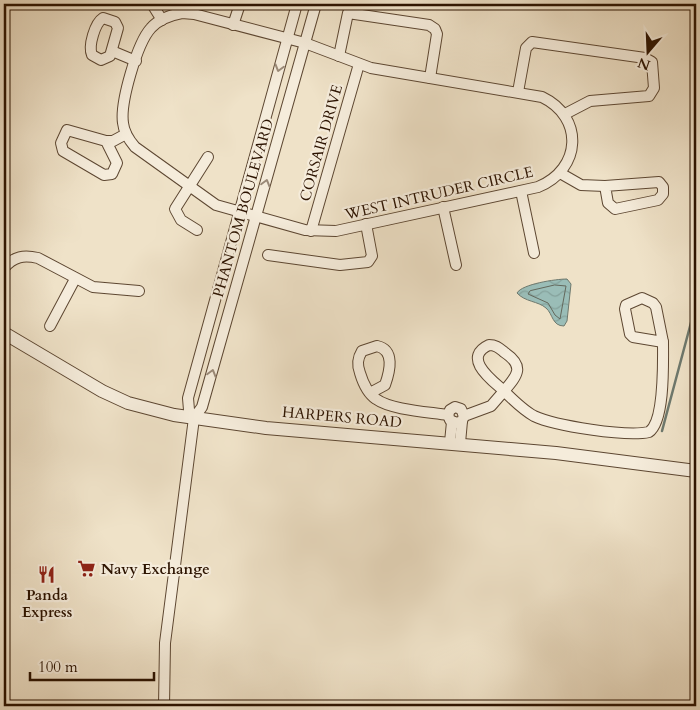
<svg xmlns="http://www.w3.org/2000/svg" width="700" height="710" viewBox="0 0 700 710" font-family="Cardo,serif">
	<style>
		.water { fill: url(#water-waves); stroke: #6e796e }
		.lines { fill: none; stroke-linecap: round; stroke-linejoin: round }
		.shore { stroke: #63685c; stroke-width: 1 }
		.stream { stroke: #6e796e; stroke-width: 2.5 }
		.minor-casing { stroke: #5d4732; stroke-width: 12 }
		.tertiary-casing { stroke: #5d4732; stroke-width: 14 }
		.minor { stroke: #f5ecdb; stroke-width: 10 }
		.tertiary { stroke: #f5ecdb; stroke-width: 12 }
		.oneway { stroke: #9b8a78 }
		.labels { text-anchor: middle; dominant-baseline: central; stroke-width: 4.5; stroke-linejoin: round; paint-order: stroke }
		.street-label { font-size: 15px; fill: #2c1300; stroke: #f5ecdb }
		.poi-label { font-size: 15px; font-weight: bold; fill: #2c1300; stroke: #f5ecdb; text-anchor: start }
	</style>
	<defs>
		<pattern id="water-waves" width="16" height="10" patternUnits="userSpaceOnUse" patternTransform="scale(1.25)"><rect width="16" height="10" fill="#9abdb7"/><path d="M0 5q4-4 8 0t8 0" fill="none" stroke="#85a29c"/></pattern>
	</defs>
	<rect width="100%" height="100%" fill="#efe2c8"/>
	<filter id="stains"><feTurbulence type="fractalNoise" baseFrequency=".004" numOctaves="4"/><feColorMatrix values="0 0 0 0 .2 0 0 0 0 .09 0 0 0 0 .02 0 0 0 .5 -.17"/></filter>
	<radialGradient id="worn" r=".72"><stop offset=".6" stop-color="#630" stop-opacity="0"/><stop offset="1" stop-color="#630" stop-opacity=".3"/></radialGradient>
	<!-- water -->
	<path class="water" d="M 567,279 L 571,284 L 567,321 L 564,326 C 552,326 553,314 546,308 C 538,301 525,302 517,293 C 522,284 556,279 567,279 Z"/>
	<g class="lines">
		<!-- shore -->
		<polygon class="shore" points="555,285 566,286 560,319 555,315 548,303 528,294 530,291"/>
		<!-- stream -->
		<polyline class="stream" points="662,431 696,304"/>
		<defs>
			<g id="minor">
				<polyline points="152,4 162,20"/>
				<path d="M 182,13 L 194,14 L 305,43 L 371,68 L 542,97 C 584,117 582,169 538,187 L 336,231 L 305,230 L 216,205 L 135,147 C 129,140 124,133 123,123 C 120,103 137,43 151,28 C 159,19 171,15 182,13 Z"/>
				<path d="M 103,18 L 115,22 L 118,28 L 110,56 L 101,60 L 92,55 C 88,46 95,23 103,18 Z"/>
				<polyline points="233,25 240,4"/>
				<polyline points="112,51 136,61"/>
				<polyline points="339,56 348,13 429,25 435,29 437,34 430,78"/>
				<polyline points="518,92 526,48 532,42 645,58 652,62 654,88 649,96 590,101 565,114"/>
				<polygon points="67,130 106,141 117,163 112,174 104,175 63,151 61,143"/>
				<polyline points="106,141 113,141 126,134"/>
				<polyline points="560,173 581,185 605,186"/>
				<polygon points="659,182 663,187 663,194 658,200 615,209 608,203 605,186"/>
				<polyline points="521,191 534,253"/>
				<polyline points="443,207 456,265"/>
				<polyline points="197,230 181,220 175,209 208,157"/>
				<polyline points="311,231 359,64"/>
				<polyline points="268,255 340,265 368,262 372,256 366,224"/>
				<path d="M 4,268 C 14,256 24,255 38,258 L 93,287 L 139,291"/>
				<polygon points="642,298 653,303 656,307 663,342 633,337 630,334 625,309 626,305"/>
				<polyline points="50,326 75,279"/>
				<path d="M 489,345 C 496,345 499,348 504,352 C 525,366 518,375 504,391 C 493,381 461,358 489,345 Z"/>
				<path d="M 370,393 L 385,385 C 390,371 395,350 377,346 L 362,351 C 357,359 357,365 360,373 C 363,383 367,393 376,399 C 391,410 430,412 448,415"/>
				<polyline points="448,415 450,420 457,423 462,421 464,416"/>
				<polyline points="448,415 450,410 455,407 461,409 464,416"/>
				<path d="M 464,416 L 491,406 L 504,391 C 513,400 523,410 534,416 C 555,426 627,437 649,432 C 665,421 663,362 663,342"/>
				<polyline points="194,418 189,410 188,398 297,4"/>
				<polyline points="450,442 452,422"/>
				<polyline points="460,443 462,421"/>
				<polyline points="164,706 165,643 194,418 202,407 316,4"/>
			</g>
			<polyline id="tertiary" points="4,333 102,391 128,403 174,415 266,428 556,453 696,471"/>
		</defs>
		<!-- minor casing -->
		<use href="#minor" class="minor-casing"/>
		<!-- tertiary casing -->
		<use href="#tertiary" class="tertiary-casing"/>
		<!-- minor -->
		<use href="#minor" class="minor"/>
		<!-- tertiary -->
		<use href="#tertiary" class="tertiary"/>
	</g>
	<!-- one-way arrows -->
	<defs><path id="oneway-chevron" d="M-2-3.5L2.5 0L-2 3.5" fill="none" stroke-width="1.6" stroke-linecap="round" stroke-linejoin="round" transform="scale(1.25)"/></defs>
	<g class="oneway">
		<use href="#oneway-chevron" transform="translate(279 68) rotate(106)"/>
		<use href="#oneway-chevron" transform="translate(266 183) rotate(-74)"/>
		<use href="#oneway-chevron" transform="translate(212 373) rotate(-74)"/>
	</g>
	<!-- icons -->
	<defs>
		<symbol id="supermarket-bare" viewBox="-9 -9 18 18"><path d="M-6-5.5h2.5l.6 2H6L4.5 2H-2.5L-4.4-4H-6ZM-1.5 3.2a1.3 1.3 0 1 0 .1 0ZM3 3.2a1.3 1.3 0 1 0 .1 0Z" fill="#8f2418" stroke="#f5ecdb" stroke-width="2.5" paint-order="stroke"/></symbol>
		<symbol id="restaurant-bare" viewBox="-9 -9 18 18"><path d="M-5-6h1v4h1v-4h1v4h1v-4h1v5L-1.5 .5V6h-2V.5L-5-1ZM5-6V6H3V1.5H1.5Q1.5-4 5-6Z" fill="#8f2418" stroke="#f5ecdb" stroke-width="2.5" paint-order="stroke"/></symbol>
	</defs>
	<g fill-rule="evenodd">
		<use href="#supermarket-bare" x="74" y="556" width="25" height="25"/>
		<use href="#restaurant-bare" x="34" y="562" width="25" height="25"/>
	</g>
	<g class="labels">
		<!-- street labels -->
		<g class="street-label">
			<text transform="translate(321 143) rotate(-74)">CORSAIR DRIVE</text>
			<text transform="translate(439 193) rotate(-13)">WEST INTRUDER CIRCLE</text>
			<text transform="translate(243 208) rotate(-74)">PHANTOM BOULEVARD</text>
			<text transform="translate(342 417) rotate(5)">HARPERS ROAD</text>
		</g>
		<!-- poi labels -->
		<g class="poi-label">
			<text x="101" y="569">Navy Exchange</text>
			<text x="47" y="595" text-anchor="middle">Panda<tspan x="47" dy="17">Express</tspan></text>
		</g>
	</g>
	<!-- margin -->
	<rect width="700" height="710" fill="none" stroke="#efe2c8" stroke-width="20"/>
	<rect x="5" y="5" width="690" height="700" fill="none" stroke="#2c1300" stroke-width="2.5"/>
	<rect x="10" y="10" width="680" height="690" fill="none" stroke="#2c1300"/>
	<!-- north arrow -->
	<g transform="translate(648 52) rotate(199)" stroke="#f5ecdb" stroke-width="4" paint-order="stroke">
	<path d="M0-4L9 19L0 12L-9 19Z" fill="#2c1300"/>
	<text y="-8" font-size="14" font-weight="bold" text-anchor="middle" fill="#2c1300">N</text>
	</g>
	<!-- scale -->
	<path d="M30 672v8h124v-8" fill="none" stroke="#2c1300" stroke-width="2.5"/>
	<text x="38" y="672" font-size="15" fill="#2c1300" stroke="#f5ecdb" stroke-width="4" paint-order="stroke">100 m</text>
	<rect width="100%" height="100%" filter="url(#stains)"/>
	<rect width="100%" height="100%" fill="url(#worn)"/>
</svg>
